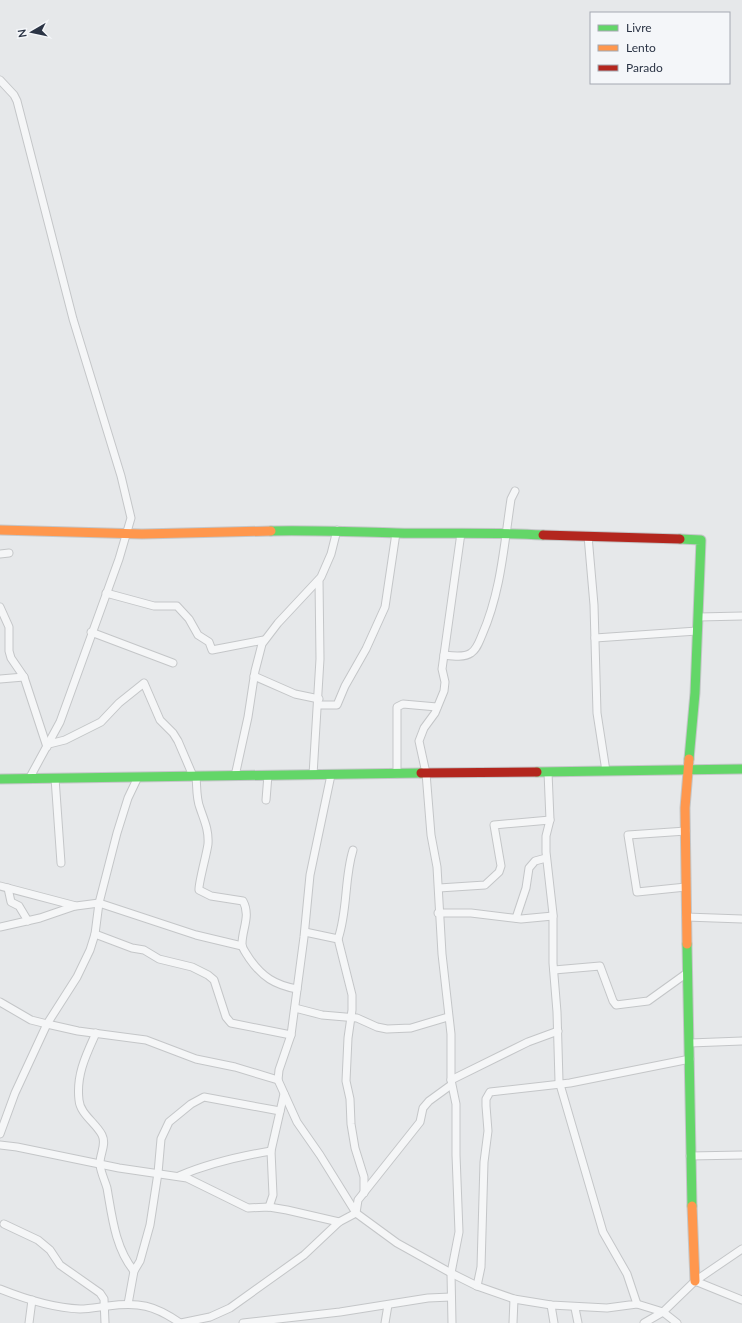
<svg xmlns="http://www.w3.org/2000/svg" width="742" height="1323" viewBox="0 0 742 1323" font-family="Lato,sans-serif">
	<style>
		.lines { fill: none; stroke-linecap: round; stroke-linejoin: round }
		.street-casing { stroke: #c4c6c8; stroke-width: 9 }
		.fast-casing { stroke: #c4c6c8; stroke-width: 11 }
		.slow-casing { stroke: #c4c6c8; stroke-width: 11 }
		.jam-casing { stroke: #c4c6c8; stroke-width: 11 }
		.street { stroke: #f5f6f7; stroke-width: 7 }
		.fast { stroke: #63d668; stroke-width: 9 }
		.slow { stroke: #ff974d; stroke-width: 9 }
		.jam { stroke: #b3261e; stroke-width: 9 }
	</style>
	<rect width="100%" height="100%" fill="#e6e8ea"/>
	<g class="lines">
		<defs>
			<g id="street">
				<polyline points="0,80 14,95 17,101 73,319 121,476 131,518 119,559 60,722 29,779"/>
				<polyline points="588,536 594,605 597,713 606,771"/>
				<polyline points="0,554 9,553"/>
				<polyline points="106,593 154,606 177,606 189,619 198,635 209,642 212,650 264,640"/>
				<polyline points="0,607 9,627 9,651 11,658 24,677 47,747"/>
				<polyline points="699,617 742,616"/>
				<polyline points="91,632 173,663"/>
				<polyline points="595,638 697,631"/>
				<path d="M 444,655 C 452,656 464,658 471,653 C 477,649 479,642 482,635 C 501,592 504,545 511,499 L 515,491"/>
				<polyline points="254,676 295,694 319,699"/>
				<polyline points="0,679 24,677"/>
				<polyline points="318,705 337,705 345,686 366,649 385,607 396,533"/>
				<polyline points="49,744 65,740 101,722 119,703 144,683 160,720 173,733 178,741 193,776"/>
				<polyline points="397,774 397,707 403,704 437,707"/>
				<polyline points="313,775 320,659 319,580"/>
				<polyline points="331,775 310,875 304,937 291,1035 279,1070 278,1080 297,1122 320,1155 356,1213 397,1243 451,1273 477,1286 514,1299 551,1305 607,1308 637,1304 627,1274 603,1232 559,1081 557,1012 553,963 553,914 546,852 546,836 550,820 548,772"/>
				<path d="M 196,776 C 197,786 196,798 200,808 C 204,820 209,830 208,844 C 207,853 198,885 199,890 L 211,896 L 243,901 C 251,916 242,929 242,944 C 242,949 247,954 249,958 C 262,977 275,985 297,989"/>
				<polyline points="235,776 248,717 255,671 262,644 278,623 321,577 331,554 337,530"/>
				<polyline points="55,778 61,863"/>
				<polyline points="266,800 268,775"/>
				<polyline points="686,831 628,835 637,892 686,887"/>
				<polyline points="0,886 76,906 99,903 196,935 242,946"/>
				<polyline points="8,888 11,902 19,906 28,921"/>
				<polyline points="439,888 485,885 499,872 501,866 494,825 550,820"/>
				<polyline points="438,913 471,913 521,919 553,916"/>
				<polyline points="686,917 742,919"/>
				<polyline points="516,918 526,888 529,868 535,861 546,858"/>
				<polyline points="0,927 40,918 75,906"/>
				<polyline points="305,932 338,939 352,995 352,1010 348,1038 346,1081 350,1099 351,1124 355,1148 364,1177 364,1193"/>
				<polyline points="95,934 132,948 144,950 159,959 192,967 208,975 214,980 226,1017 231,1023 291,1035"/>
				<path d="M 338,939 C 348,910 344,879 353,850"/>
				<polyline points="554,970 600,966 613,1001 616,1005 648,1001 687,973"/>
				<polyline points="0,1002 31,1020 47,1024 78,1031 146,1040 196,1059 235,1067 278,1080"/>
				<polyline points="295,1008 322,1015 357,1018 377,1027 387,1029 411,1028 448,1017"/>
				<path d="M 96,1033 C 86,1055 76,1075 79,1100 C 80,1114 96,1123 102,1135 C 107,1145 99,1155 100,1165 C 101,1173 105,1181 107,1188 C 112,1216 115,1248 134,1271"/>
				<polyline points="690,1043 742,1041"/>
				<polyline points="451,1080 528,1042 558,1031"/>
				<polyline points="0,1134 15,1093 47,1024 77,977 90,950 95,934 99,903 117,833 128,798 138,777"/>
				<polyline points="0,1145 17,1147 119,1168 187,1178 248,1208 269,1207 287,1210 339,1222"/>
				<polyline points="690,1156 742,1155"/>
				<path d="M 179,1176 C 207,1164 241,1156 271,1151"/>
				<polyline points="269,1207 273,1195 271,1151 284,1094"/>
				<polyline points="4,1224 38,1240 50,1250 60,1265 100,1293 104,1299 105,1323"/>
				<polyline points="695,1281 742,1300"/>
				<polyline points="477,1286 481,1267 484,1162 488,1131 486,1106 486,1099 490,1092 570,1083 690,1059"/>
				<path d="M 0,1289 C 25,1299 53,1308 80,1309 C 90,1309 99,1307 108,1306 C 139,1302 154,1305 180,1323"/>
				<polyline points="128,1304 134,1271 140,1261 150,1225 158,1173 161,1139 169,1122 191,1104 204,1097 280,1111"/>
				<polyline points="637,1304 663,1312 677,1323"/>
				<polyline points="551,1305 554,1323"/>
				<polyline points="575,1308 578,1323"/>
				<polyline points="29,1323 32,1300"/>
				<polyline points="181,1323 210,1317 230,1308 304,1255 339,1222 356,1213 358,1200 420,1122 423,1108 429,1101 451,1085"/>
				<polyline points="243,1323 340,1312 428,1298 451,1297"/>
				<polyline points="385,1323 388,1305"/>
				<polyline points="452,1323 451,1273 459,1232 456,1155 456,1104 451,1080 451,1034 442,954 437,867 431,835 426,773 419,741 424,728 435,713 444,691 445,682 442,669 461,533"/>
				<polyline points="513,1323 514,1299"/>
				<polyline points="644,1323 663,1312 695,1281 742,1249"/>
			</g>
			<g id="fast">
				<path d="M 271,531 C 313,530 354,532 396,533 C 445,534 494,532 543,535"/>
				<polyline points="680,539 701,540 695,693 689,759"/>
				<polyline points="537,772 742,769"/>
				<polyline points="0,779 421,773"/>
				<polyline points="687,944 692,1206"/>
			</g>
			<g id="slow">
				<polyline points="0,530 142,534 271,531"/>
				<polyline points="687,944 685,808 689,759"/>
				<polyline points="692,1206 695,1281"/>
			</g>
			<g id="jam">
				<polyline points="543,535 680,539"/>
				<polyline points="421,773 537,772"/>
			</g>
		</defs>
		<!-- street casing -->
		<use href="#street" class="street-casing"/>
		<!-- fast casing -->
		<use href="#fast" class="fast-casing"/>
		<!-- slow casing -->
		<use href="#slow" class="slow-casing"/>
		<!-- jam casing -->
		<use href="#jam" class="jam-casing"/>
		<!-- street -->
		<use href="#street" class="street"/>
		<!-- fast -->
		<use href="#fast" class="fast"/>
		<!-- slow -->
		<use href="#slow" class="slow"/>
		<!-- jam -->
		<use href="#jam" class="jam"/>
	</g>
	<!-- legend -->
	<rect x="590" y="12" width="140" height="72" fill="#f4f6f9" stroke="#a4a8b1"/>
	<rect x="598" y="25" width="20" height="6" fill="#63d668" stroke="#a4a8b1"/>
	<text x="626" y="32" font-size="12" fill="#2b3445">Livre</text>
	<rect x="598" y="45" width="20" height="6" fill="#ff974d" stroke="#a4a8b1"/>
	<text x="626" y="52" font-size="12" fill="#2b3445">Lento</text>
	<rect x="598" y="65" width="20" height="6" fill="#b3261e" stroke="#a4a8b1"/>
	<text x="626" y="72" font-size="12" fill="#2b3445">Parado</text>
	<!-- north arrow -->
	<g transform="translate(32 32) rotate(261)" stroke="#f4f6f9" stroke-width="3" paint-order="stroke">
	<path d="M0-3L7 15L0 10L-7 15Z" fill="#2b3445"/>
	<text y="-6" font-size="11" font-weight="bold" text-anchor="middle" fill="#2b3445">N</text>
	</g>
</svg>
